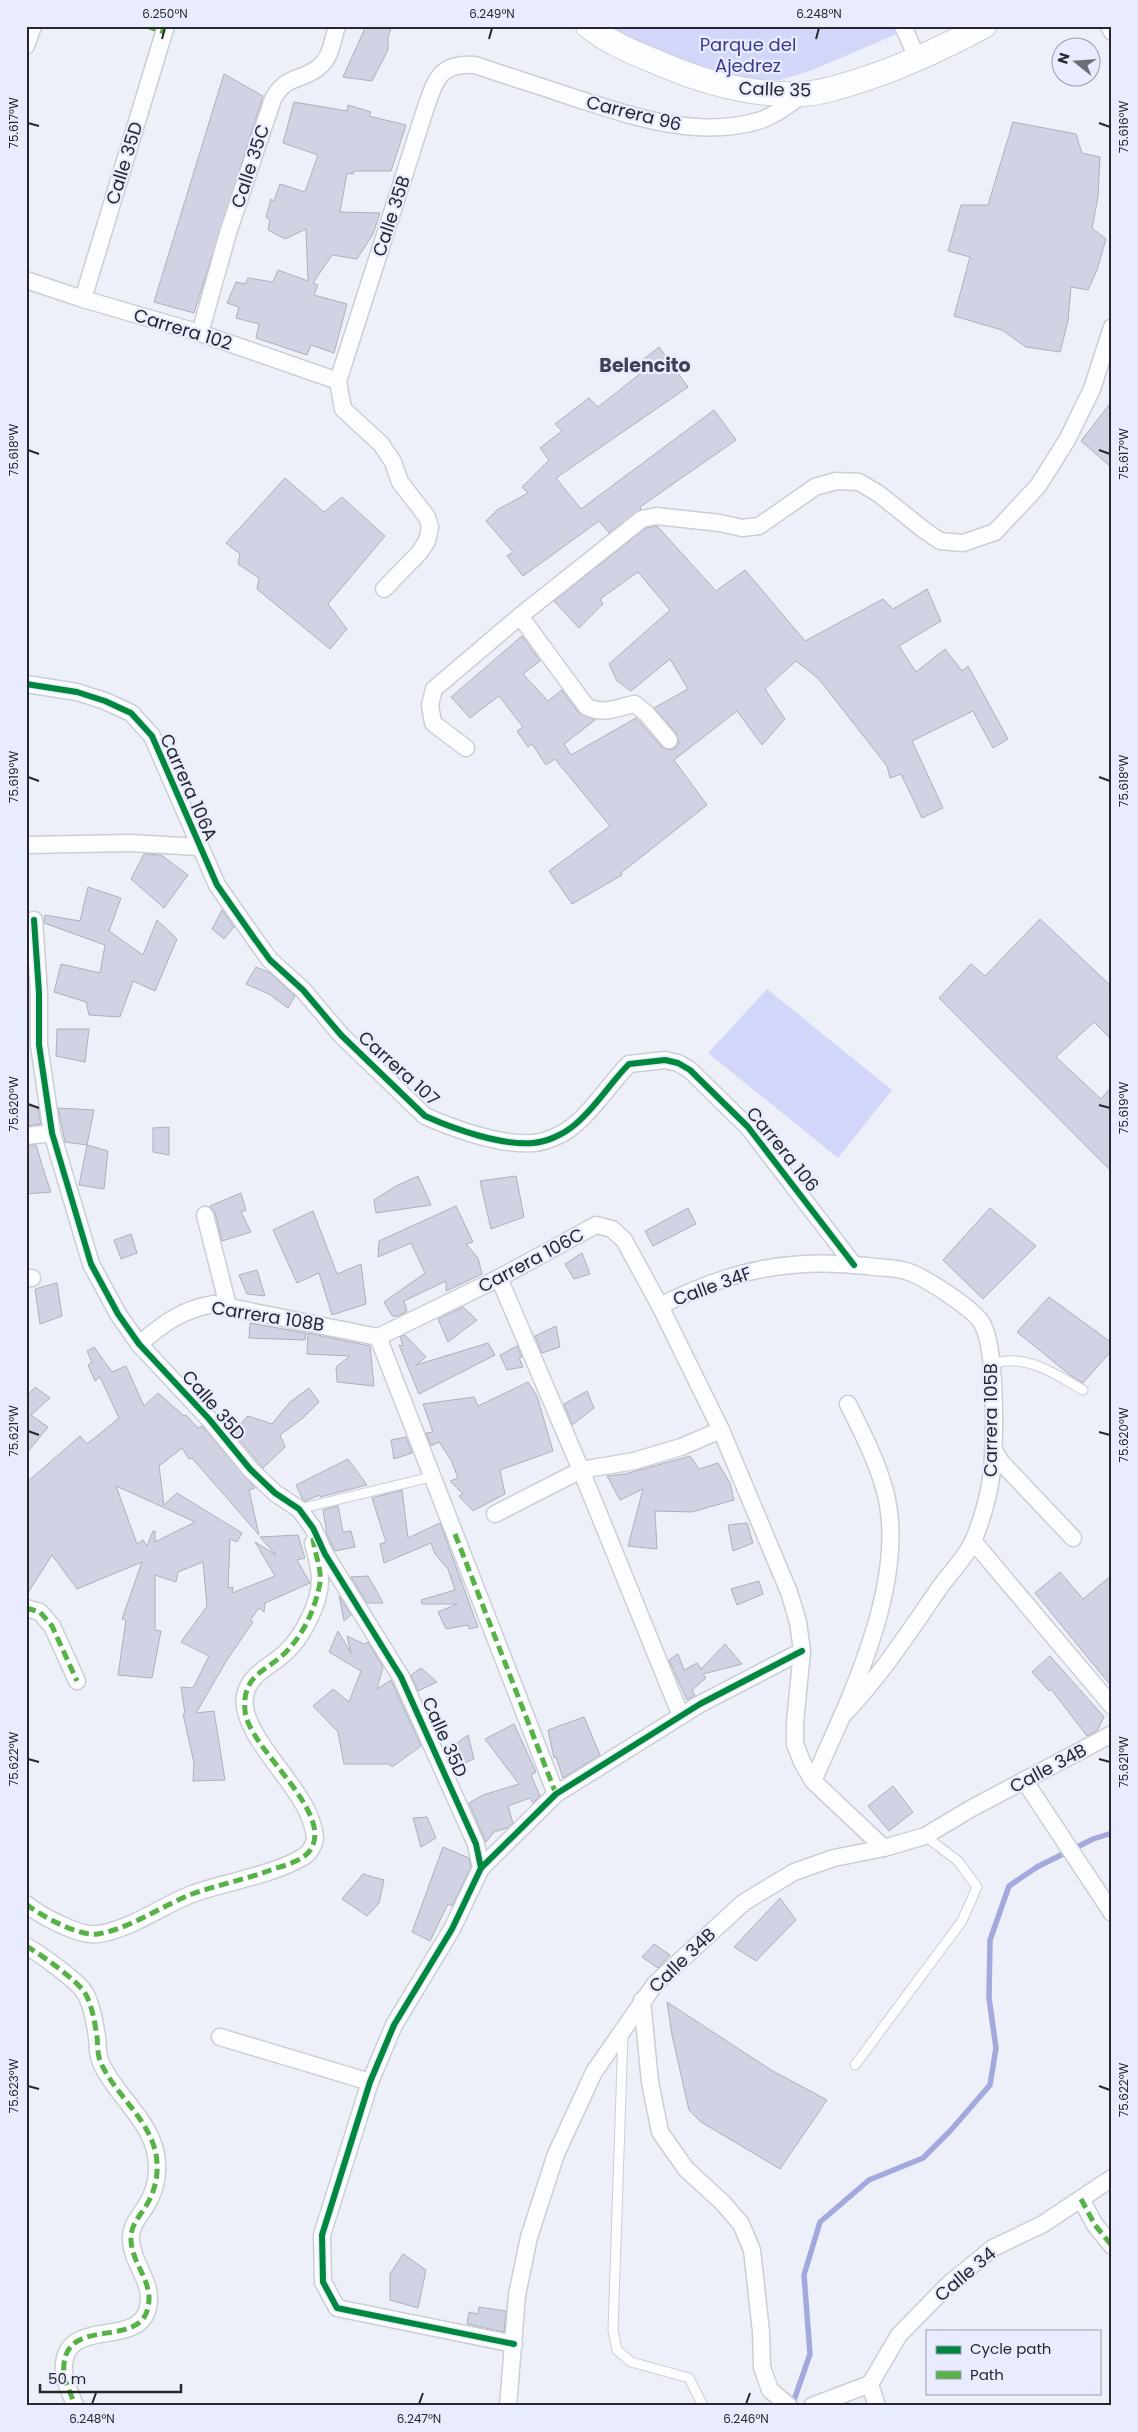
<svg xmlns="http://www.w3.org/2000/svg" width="1138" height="2432" viewBox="0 0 1138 2432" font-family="Poppins,sans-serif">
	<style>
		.green { fill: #d2d7f9 }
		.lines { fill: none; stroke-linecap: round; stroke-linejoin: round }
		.stream { stroke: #a3a9dd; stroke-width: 5.5 }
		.building { fill: #d1d3e5; stroke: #aeb0b8; fill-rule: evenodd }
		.lane-casing { stroke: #ccced6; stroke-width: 11 }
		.street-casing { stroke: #ccced6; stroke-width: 19 }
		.secondary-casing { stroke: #ccced6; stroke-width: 26 }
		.lane { stroke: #fcfdfe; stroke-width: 9 }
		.street { stroke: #fcfdfe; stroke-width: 16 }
		.secondary { stroke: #fcfdfe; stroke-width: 24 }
		.quiet { stroke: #56b246; stroke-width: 5; stroke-dasharray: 10 5; stroke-linecap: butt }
		.cycleway-casing { stroke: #e9ecfe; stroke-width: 9 }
		.cycleway { stroke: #00873e; stroke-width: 6 }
		.ticks { fill: none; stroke: #26272f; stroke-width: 2 }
		.labels { text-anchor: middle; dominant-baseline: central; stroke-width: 4.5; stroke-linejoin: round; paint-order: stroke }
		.park-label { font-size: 18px; fill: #3b3a8f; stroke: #e9ecfe }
		.street-label { font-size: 18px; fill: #26272f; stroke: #e9ecfe }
		.neighbourhood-label { font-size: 19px; font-weight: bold; fill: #3f4152; stroke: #e9ecfe }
		.neatline { fill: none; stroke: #26272f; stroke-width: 2 }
		.ticks-label { font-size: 12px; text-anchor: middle; fill: #26272f }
	</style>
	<rect width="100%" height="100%" fill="#eef0f9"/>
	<!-- green -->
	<g class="green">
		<polygon points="600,26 893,26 897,34 810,71 780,80 750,83 717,80"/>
		<polygon points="767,989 892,1090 838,1158 708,1053"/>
	</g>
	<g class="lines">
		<!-- stream -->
		<polyline class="stream" points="792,2406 810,2354 804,2275 820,2222 869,2180 923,2158 951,2130 990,2085 996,2048 989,1998 990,1940 1009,1886 1037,1867 1093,1839 1112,1833"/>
	</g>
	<!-- building -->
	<g class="building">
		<polygon points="366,26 392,26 388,37 388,50 372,81 343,77"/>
		<polygon points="224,74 263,96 194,313 154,302"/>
		<polygon points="294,102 347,111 348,105 371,112 369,116 406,125 391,171 354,171 353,174 347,173 340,212 380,213 373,234 357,259 332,255 313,283 318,285 314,295 347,304 334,353 311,345 307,355 256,338 259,324 236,318 239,307 227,303 236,282 245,284 248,278 273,282 278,270 308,281 306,229 285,239 268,230 270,220 266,217 271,199 274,201 280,184 305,192 318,155 283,143"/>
		<polygon points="1013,122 1076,134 1082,153 1100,157 1098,197 1092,228 1106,239 1097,270 1088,290 1071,287 1068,321 1060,352 1026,347 1002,330 954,316 970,257 948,251 961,205 988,205"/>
		<polygon points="659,347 688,387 556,478 581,509 714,410 736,440 640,507 641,509 609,533 599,521 523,576 507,556 513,552 486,521 497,510 528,493 522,487 549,460 540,448 562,431 555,424 589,398 598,407 645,370 640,362"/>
		<polygon points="1112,401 1112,468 1081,441"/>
		<polygon points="285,478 324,512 342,497 385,536 328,604 347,629 330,649 257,589 259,578 238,564 240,554 226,543"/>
		<polygon points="657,526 716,591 745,570 805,641 883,599 893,609 927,589 941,621 899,646 916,672 945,649 962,671 968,666 1008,739 993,748 973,711 912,741 943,808 922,818 901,774 890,778 887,766 818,678 796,661 765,689 785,719 762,745 737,711 674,760 707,805 621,873 622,875 572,904 549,871 610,826 555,759 546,765 532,744 528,747 517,731 523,727 499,696 470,718 451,697 522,636 540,661 523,674 548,701 562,690 578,712 595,720 564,744 571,755 636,718 662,747 670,750 675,748 679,743 677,734 654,708 688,689 670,659 631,691 617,681 609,664 670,610 638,572 600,599 603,604 579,628 554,601 646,528"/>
		<polygon points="144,854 161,855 188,875 164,908 131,879"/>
		<polygon points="88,887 121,898 109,931 143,955 157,920 177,939 155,991 133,981 120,1017 89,1015 86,1002 54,992 61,964 100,973 105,945 44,923 45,915 80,921"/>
		<polygon points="222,910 234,927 224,939 212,929"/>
		<polygon points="1040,919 1112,987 1112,1040 1094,1022 1056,1057 1101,1099 1112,1086 1112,1172 939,998 971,964 985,976"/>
		<polygon points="256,967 270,973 295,996 288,1008 269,994 246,984"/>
		<polygon points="57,1029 89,1029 85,1062 56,1056"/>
		<polygon points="26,1106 38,1107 41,1124 26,1126"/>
		<polygon points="58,1108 94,1110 87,1145 65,1142"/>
		<polygon points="169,1127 169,1155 153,1152 153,1128"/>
		<polygon points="36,1145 46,1178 51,1192 26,1194 26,1146"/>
		<polygon points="87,1145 108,1151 104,1189 79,1185"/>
		<polygon points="418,1176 431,1205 376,1213 374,1200 396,1186"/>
		<polygon points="516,1176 524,1217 491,1229 480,1181"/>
		<polygon points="241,1193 246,1210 241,1212 251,1232 222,1241 215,1213 210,1206"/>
		<polygon points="456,1206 473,1242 466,1244 478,1258 482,1274 446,1291 446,1281 404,1301 407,1311 398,1316 392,1316 384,1302 425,1273 411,1243 378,1257 379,1241"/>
		<polygon points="688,1208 696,1224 653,1246 645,1231"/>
		<polygon points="990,1208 1036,1246 983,1299 943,1260"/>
		<polygon points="313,1211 337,1274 361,1264 366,1304 332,1315 319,1273 297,1283 273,1230"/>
		<polygon points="131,1234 137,1253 121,1259 114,1240"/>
		<polygon points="582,1253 590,1274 574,1279 565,1264"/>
		<polygon points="257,1270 265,1296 247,1294 239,1275"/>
		<polygon points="57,1283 62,1316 40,1324 35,1289"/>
		<polygon points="1049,1297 1112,1343 1112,1350 1083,1383 1070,1375 1017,1332"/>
		<polygon points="463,1307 477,1320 448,1342 438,1319"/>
		<polygon points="250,1323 306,1333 305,1340 249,1338"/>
		<polygon points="556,1326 560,1347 542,1353 535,1336"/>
		<polygon points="308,1333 370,1346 374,1386 337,1382 336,1367 350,1356 307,1354"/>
		<polygon points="405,1335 426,1357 416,1365 488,1343 495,1355 419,1394 399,1345 403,1346 400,1337"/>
		<polygon points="517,1346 522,1357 519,1358 523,1367 507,1370 500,1355"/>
		<path d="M 94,1347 L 112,1372 L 126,1366 L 144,1406 L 158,1393 L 184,1416 L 186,1415 L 198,1428 L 202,1426 L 255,1488 L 249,1490 L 259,1535 L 192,1458 L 189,1459 L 182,1448 L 159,1466 L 164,1505 L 177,1493 L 242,1533 L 237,1542 L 230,1539 L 228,1588 L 233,1587 L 232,1593 L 275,1576 L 255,1542 L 276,1555 L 260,1537 L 298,1535 L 305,1558 L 297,1560 L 310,1583 L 265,1603 L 264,1612 L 259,1608 L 250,1620 L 253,1622 L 227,1660 L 196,1713 L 214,1711 L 225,1780 L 193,1781 L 194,1763 L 183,1714 L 185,1714 L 181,1687 L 193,1688 L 209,1656 L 181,1642 L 207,1606 L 203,1562 L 178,1572 L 176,1582 L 155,1575 L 155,1630 L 161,1631 L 152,1678 L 118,1675 L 126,1620 L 122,1619 L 142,1562 L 77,1589 L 52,1555 L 26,1596 L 26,1483 L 80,1436 L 87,1444 L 119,1418 L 100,1377 L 95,1381 L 88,1365 L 92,1362 L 87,1351 ZM 116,1486 L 165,1508 L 195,1522 L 155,1542 L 155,1531 L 153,1531 L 147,1546 L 143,1540 L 137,1544 Z"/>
		<polygon points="528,1382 537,1396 553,1451 500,1470 505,1494 473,1511 459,1496 463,1494 450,1481 458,1478 451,1460 439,1442 431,1446 426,1433 433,1432 423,1404 474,1397 478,1406"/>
		<polygon points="35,1387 50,1398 31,1415 48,1427 26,1454 26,1397"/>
		<polygon points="309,1388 319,1402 303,1418 280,1435 285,1447 263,1468 233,1432 248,1416 272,1424 290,1402"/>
		<polygon points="587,1391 594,1408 572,1425 564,1404"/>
		<polygon points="406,1437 412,1453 394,1459 391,1440"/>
		<polygon points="690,1456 699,1469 718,1463 730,1483 734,1500 692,1512 655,1511 657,1549 628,1546 643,1489 620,1500 607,1476 625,1474"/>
		<polygon points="348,1459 367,1485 320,1497 320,1495 305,1501 303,1500 296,1485"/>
		<polygon points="402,1490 408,1538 440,1523 478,1627 469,1629 468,1625 446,1629 438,1612 457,1604 422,1604 421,1600 455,1590 448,1569 435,1554 431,1543 384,1563 380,1544 386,1542 372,1498"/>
		<polygon points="338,1506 343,1532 351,1531 355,1547 335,1551 327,1535 323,1510"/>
		<polygon points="747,1523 753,1543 733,1551 728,1525"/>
		<polygon points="1060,1572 1083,1599 1112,1575 1112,1687 1035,1593"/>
		<polygon points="368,1576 376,1590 383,1603 367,1603 351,1577"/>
		<polygon points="759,1581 763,1594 737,1605 731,1589"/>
		<polygon points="339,1596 351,1615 344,1621"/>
		<polygon points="338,1631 351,1653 347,1636 364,1644 368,1642 383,1667 377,1689 391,1680 421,1746 392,1767 389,1764 344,1764 338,1732 313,1706 333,1689 349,1702 361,1671 329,1652"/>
		<polygon points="725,1644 742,1664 703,1674 706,1678 692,1690 695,1695 687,1700 669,1660 678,1654 684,1670 697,1663 701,1669"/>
		<polygon points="1050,1656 1104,1717 1097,1731 1087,1736 1051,1689 1049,1691 1032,1672"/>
		<polygon points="421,1668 437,1682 418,1691 411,1675"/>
		<polygon points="584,1717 600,1755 563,1778 556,1757 554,1758 548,1730"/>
		<polygon points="514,1724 536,1772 531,1775 540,1796 533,1803 530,1798 508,1806 513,1823 507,1828 494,1832 486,1842 469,1803 483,1795 519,1784 485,1739"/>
		<polygon points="468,1735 474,1759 453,1768 445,1752"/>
		<polygon points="893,1786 913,1812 889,1831 868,1806"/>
		<polygon points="427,1817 436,1838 421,1847 413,1818"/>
		<polygon points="443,1847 469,1858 471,1867 452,1906 448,1904 430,1941 412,1932"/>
		<polygon points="363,1874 384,1880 379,1903 367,1916 342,1899"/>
		<polygon points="780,1898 796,1920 756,1961 734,1947"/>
		<polygon points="654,1944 670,1955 658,1968 642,1957"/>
		<polygon points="667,2002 771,2070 827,2100 780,2169 701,2122 689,2110 672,2035"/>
		<polygon points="403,2254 426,2270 418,2308 390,2300 390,2274"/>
		<polygon points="479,2307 506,2311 504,2332 467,2324 469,2312 478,2314"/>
	</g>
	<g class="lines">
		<defs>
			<g id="lane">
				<path d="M 992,1364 C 1025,1352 1056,1375 1083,1390"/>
				<polyline points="299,1509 431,1477"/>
				<polyline points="623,2034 613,2330 617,2350 631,2362 689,2378 703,2406"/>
				<polyline points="855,2065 962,1921 977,1887 958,1861 925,1836"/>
			</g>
			<g id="street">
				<polyline points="903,26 918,60"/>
				<polyline points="1109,26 1112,32"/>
				<polyline points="26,46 33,26"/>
				<polyline points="26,280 83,299 200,333 338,381"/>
				<polyline points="83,299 166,26"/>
				<path d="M 200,333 L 228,233 L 273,99 C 287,73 303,82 320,66 C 331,57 333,39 337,26"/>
				<path d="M 384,589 L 419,553 L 427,541 L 430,527 L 427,517 L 400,482 L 393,462 L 381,444 L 343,409 L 338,381 L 425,110 C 435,81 439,62 475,65 C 507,76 540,86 572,97 C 631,116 696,139 758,121 C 775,116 789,104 804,94"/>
				<path d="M 520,616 L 586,706 C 603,716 617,707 635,704 L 646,713 L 669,740"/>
				<path d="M 26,684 L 77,692 L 105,701 L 131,713 L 152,736 L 217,885 L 254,938 L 270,960 L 303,990 L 341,1035 L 425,1116 C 454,1129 502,1146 533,1143 C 546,1142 562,1135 572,1127 C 595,1109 609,1084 629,1064 L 665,1060 L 678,1063 L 690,1070 L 748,1127 L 854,1265"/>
				<polyline points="466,748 433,723 430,705 434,689 520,616 642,519 656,516 720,523 742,528 759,526 815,487 836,481 859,482 879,494 924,530 940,541 963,543 995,532 1038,486 1067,440 1092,389 1112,327"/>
				<polyline points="26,845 130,843 199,847"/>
				<polyline points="34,920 39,993 39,1045 52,1133 91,1264 118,1314 139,1344 209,1419 250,1469 275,1493 299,1509 313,1528 325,1554 401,1677 476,1844 481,1868"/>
				<polyline points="26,1136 52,1133"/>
				<polyline points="205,1215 228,1306"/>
				<polyline points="26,1278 32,1278"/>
				<polyline points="499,1278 581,1470 681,1716"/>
				<path d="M 660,1306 C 729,1271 789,1257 867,1266 C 879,1268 894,1267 906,1271 C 923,1276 975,1309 983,1325 C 997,1354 996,1456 989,1490 C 986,1505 980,1524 974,1539 C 967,1556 951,1572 940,1587 C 909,1632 880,1677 842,1716"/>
				<polyline points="378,1337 499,1278 596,1225 612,1229 624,1240 660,1306 721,1430 789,1592 798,1622 802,1651 795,1723 795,1744 802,1762 813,1781 884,1848"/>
				<polyline points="378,1337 556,1794"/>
				<path d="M 139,1344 C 163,1324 182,1309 214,1304 L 378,1337"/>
				<polyline points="993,1449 1001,1462 1073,1538"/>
				<polyline points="495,1514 581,1470 634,1461 681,1447 721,1430"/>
				<polyline points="973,1541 1112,1706"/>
				<polyline points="26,1608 40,1612 52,1626 77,1681"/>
				<polyline points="1024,1780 1112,1913"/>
				<path d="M 813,1781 C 849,1700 909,1581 885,1491 C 877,1461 862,1432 848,1404"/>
				<path d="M 26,1904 C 41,1916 80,1937 98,1934 C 132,1929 161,1906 192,1894 C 225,1882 273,1875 303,1857 C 309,1854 314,1845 315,1839 C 315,1831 311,1820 308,1813 C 294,1779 239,1731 245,1696 C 249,1674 270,1667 285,1653 C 302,1638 320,1603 320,1580 C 320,1568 316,1554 313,1543"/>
				<path d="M 26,1946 C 39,1953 78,1981 85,1993 C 92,2005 95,2023 97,2037 C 98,2045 97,2055 101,2063 C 116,2097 155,2123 157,2163 C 158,2178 154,2193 146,2206 C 139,2217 130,2226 131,2240 C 132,2266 156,2283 147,2311 C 135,2349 59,2314 64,2374 C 65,2384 72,2395 75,2406"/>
				<polyline points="642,2000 650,2082 660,2132 686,2169 723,2203 741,2224 752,2250 761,2332 762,2367 770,2390 789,2406"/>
				<polyline points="220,2037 370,2082"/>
				<polyline points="1081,2199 1095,2225 1112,2246"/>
				<polyline points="514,2344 337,2308 323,2282 322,2235 370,2082 394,2025 452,1929 481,1868 556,1794 700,1704 802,1651"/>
				<polyline points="870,2384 899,2335 949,2284 993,2248 1043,2224 1112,2178"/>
				<polyline points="508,2406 517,2295 529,2237 556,2154 594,2072 655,1984 743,1903 794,1872 834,1858 884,1848 925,1836 972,1808 1112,1734"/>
				<polyline points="812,2406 870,2384 877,2406"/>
			</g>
			<path id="secondary" d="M 588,26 C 610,44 640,55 666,66 C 709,84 756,96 803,94 C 820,93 836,88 852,83 C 899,69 941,49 984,26"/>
		</defs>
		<!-- lane casing -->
		<use href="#lane" class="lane-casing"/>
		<!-- street casing -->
		<use href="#street" class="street-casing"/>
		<!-- secondary casing -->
		<use href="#secondary" class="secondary-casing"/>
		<!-- lane -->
		<use href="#lane" class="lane"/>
		<!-- street -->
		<use href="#street" class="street"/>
		<!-- secondary -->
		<use href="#secondary" class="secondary"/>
		<!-- quiet -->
		<g class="quiet">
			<polyline points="146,26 164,32"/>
			<polyline points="455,1534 556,1794"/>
			<polyline points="26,1608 40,1612 52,1626 77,1681"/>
			<path d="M 26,1904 C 41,1916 80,1937 98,1934 C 132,1928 161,1906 192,1894 C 217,1885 243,1880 268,1871 C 281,1866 303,1862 311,1849 C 334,1811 248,1748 245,1711 C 242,1675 264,1673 285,1653 C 304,1634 315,1609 320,1583 C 322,1569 314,1552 313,1538"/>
			<path d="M 26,1946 C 39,1953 78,1981 85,1993 C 92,2005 95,2023 97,2037 C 98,2045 97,2055 101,2063 C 116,2097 155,2123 157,2163 C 158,2178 154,2193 146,2206 C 139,2217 130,2226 131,2240 C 132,2266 156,2283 147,2311 C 135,2349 59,2314 64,2374 C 65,2384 72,2395 75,2406"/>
			<polyline points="1081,2199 1095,2225 1112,2246"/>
		</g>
		<defs>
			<g id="cycleway">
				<path d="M 26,684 L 77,692 L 105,701 L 131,713 L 152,736 L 217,885 L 254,938 L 270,960 L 303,990 L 341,1035 L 425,1116 C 454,1129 502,1146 533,1143 C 546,1142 562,1135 572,1127 C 595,1109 609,1084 629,1064 L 665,1060 L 678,1063 L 690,1070 L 748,1127 L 854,1265"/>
				<polyline points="34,920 39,993 39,1045 52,1133 91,1264 118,1314 139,1344 209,1419 250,1469 275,1493 299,1509 313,1528 325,1554 401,1677 476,1844 481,1868"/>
				<polyline points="514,2344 337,2308 323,2282 322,2235 370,2082 394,2025 452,1929 481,1868 556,1794 700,1704 802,1651"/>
			</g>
		</defs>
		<!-- cycleway casing -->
		<use href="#cycleway" class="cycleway-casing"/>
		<!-- cycleway -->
		<use href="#cycleway" class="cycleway"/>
	</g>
	<!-- ticks -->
	<path class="ticks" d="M 162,39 L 165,28M 489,39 L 492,28M 816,39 L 819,28M 28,123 L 39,126M 1099,123 L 1110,127M 28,450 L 39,454M 1099,450 L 1110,454M 28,777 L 39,781M 1099,777 L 1110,781M 28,1104 L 39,1108M 1099,1105 L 1110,1108M 28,1431 L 39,1435M 1099,1432 L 1110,1435M 28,1759 L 39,1762M 1099,1759 L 1110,1762M 28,2086 L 39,2089M 1099,2086 L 1110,2090M 92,2404 L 96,2393M 419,2404 L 423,2393M 746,2404 L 750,2393"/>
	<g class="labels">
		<!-- park labels -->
		<g class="park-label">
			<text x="748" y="44">Parque del<tspan x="748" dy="21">Ajedrez</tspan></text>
		</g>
		<!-- street labels -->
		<g class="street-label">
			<text transform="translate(775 89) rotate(2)">Calle 35</text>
			<text transform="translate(634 113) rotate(14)">Carrera 96</text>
			<text transform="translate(124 163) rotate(-73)">Calle 35D</text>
			<text transform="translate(250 166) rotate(-72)">Calle 35C</text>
			<text transform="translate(391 216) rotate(-72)">Calle 35B</text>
			<text transform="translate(183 329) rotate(17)">Carrera 102</text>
			<text transform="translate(189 787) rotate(66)">Carrera 106A</text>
			<text transform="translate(399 1068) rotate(42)">Carrera 107</text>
			<text transform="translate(783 1149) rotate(51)">Carrera 106</text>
			<text transform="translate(531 1260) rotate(-28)">Carrera 106C</text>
			<text transform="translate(712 1286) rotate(-20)">Calle 34F</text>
			<text transform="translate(268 1316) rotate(9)">Carrera 108B</text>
			<text transform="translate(214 1405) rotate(49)">Calle 35D</text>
			<text transform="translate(990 1420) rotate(-90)">Carrera 105B</text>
			<text transform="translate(445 1737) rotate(66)">Calle 35D</text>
			<text transform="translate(1048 1768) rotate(-28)">Calle 34B</text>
			<text transform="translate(682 1960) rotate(-44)">Calle 34B</text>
			<text transform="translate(965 2274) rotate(-40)">Calle 34</text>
		</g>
		<!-- neighbourhood labels -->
		<g class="neighbourhood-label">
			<text x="645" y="365">Belencito</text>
		</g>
	</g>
	<!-- border -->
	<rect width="1138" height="2432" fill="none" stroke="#e9ecfe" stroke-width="55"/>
	<!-- legend -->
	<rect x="926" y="2330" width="175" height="65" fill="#e9ecfe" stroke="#9b9dab"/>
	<rect x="936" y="2346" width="25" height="8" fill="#00873e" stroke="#9b9dab"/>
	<text x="970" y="2354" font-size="15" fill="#26272f">Cycle path</text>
	<rect x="936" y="2371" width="25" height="8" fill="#56b246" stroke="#9b9dab"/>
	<text x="970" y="2380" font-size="15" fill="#26272f">Path</text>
	<!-- north arrow -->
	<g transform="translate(1076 62) rotate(287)"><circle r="24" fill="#e9ecfe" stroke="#9b9dab"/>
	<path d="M0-4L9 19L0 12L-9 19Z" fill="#6c6d76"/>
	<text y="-8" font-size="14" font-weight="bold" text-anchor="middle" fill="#26272f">N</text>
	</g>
	<!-- scale -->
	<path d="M40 2384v8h141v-8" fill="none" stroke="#26272f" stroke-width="2.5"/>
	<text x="48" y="2384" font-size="15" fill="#26272f" stroke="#e9ecfe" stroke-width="4" paint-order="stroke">50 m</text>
	<rect x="28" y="28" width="1082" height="2376" class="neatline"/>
	<g class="ticks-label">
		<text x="165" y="18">6.250°N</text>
		<text x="492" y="18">6.249°N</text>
		<text x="819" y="18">6.248°N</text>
		<text transform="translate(14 123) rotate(-90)" y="4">75.617°W</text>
		<text transform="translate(1124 127) rotate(-90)" y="4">75.616°W</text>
		<text transform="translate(14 450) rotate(-90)" y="4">75.618°W</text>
		<text transform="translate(1124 454) rotate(-90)" y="4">75.617°W</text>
		<text transform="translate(14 777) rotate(-90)" y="4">75.619°W</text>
		<text transform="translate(1124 781) rotate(-90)" y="4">75.618°W</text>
		<text transform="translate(14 1104) rotate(-90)" y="4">75.620°W</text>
		<text transform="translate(1124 1108) rotate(-90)" y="4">75.619°W</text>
		<text transform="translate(14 1431) rotate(-90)" y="4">75.621°W</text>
		<text transform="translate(1124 1435) rotate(-90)" y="4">75.620°W</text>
		<text transform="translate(14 1759) rotate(-90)" y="4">75.622°W</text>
		<text transform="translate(1124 1762) rotate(-90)" y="4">75.621°W</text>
		<text transform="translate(14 2086) rotate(-90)" y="4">75.623°W</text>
		<text transform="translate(1124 2090) rotate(-90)" y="4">75.622°W</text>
		<text x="92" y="2423">6.248°N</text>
		<text x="419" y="2423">6.247°N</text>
		<text x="746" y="2423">6.246°N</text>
	</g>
</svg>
